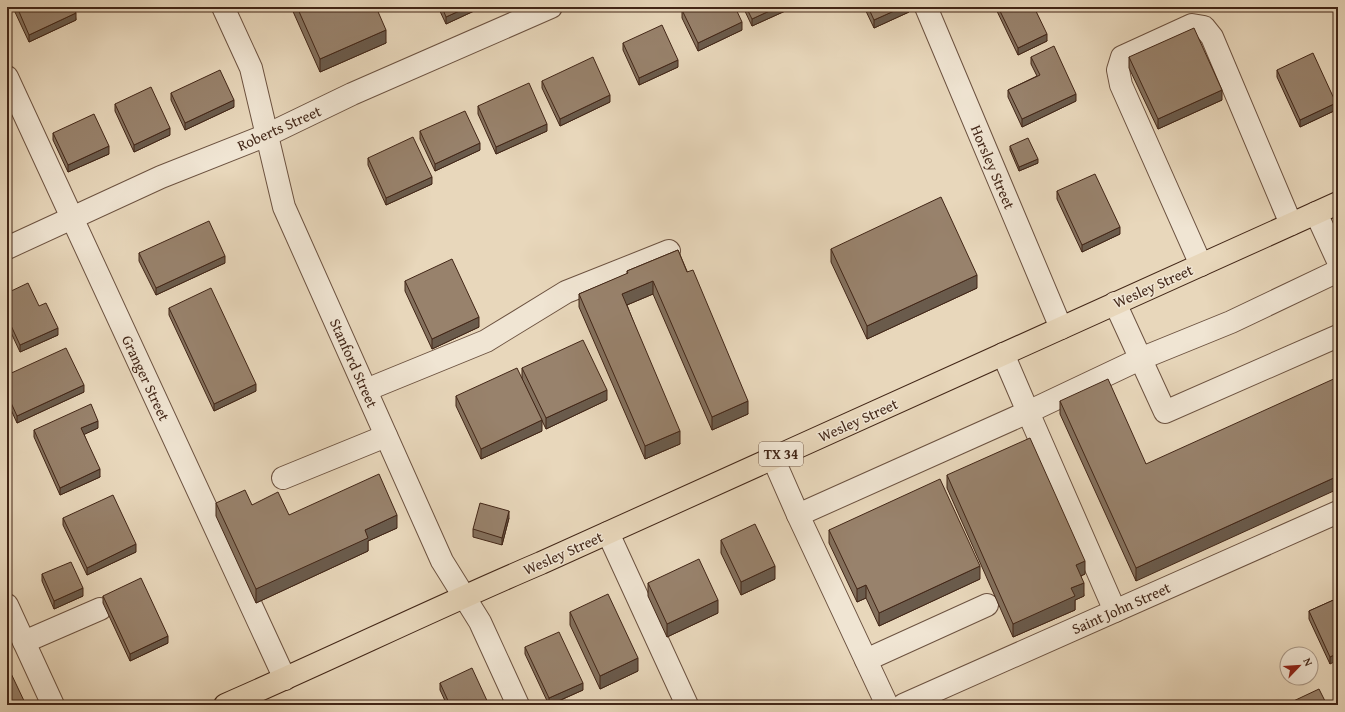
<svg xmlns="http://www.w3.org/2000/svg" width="1345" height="712" viewBox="0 0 1345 712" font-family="'Gentium Book Plus',serif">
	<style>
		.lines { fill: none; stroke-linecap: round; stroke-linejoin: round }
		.minor-casing { stroke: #6c5240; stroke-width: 24 }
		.major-casing { stroke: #422617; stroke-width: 24 }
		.minor { stroke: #f0e5d3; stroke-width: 22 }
		.major { stroke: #e8d7bb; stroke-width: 22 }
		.wall { fill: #83705d; stroke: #422617 }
		.shaded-wall { fill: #6a5b4c; stroke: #422617 }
		.building { fill: #98826c; stroke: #422617 }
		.labels { text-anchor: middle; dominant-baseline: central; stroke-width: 3; stroke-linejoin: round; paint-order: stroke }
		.shield { fill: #f0e5d3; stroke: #765f4f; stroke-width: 1 }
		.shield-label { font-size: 14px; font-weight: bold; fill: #422617 }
		.street-label { font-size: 15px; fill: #422617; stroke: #f0e5d3 }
	</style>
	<rect width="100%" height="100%" fill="#e8d7bb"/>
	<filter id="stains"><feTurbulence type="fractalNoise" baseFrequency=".005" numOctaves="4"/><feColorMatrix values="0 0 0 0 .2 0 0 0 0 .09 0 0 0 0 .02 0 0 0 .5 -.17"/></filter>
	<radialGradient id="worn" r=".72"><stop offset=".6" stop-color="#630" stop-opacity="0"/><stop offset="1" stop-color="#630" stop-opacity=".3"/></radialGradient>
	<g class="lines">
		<defs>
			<g id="minor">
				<polyline points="223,7 251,68 284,207 442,561 480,622 518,705"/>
				<polyline points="926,7 1061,328"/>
				<polyline points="7,77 285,679"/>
				<polyline points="1316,213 1338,261"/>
				<polyline points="7,248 161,177 267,135 352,94 551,7"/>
				<polyline points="1201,265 1121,85 1118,70 1122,57 1192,25 1204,27 1212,37 1291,224"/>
				<polyline points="1115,303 1165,412 1338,336"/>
				<polyline points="366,390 486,341 566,292 669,251"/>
				<polyline points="773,458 798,515 1028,412 1003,354"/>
				<polyline points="283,478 386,436"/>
				<polyline points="798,515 887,705"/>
				<polyline points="608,533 687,705"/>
				<polyline points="7,605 53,705"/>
				<polyline points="1115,611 1028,412 1140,359 1231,322 1338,271"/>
				<polyline points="24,642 100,609"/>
				<polyline points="866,660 987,605"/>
				<polyline points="903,705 1338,512"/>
			</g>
			<path id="major" d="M 225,705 C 331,659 435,608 541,563 L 1338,203"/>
		</defs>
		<!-- minor casing -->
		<use href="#minor" class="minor-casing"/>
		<!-- major casing -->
		<use href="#major" class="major-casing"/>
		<!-- minor -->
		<use href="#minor" class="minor"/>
		<!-- major -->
		<use href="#major" class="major"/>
	</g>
	<!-- wall -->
	<g class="wall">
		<polygon points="14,7 74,7 76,20 29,42 14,10"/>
		<polygon points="291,7 376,7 386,43 320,72"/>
		<polygon points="438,7 474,7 474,11 446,24"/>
		<polygon points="743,7 794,7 752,26"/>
		<polygon points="864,7 909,7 909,12 874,28"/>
		<polygon points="995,7 1034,7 1047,41 1018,55"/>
		<polygon points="682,10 742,30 698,51 682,18"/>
		<polygon points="623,43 678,67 639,85 623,50"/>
		<polygon points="1031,57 1076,101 1022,127 1008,97 1008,90 1037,76 1031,64"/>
		<polygon points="1129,57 1222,100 1158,129 1129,68"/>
		<polygon points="1277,70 1336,110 1300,127 1277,77"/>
		<polygon points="542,81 610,102 560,126 542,88"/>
		<polygon points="171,93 234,107 185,130 171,100"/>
		<polygon points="115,104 170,135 134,152 115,111"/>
		<polygon points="478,106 547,131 496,154 478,114"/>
		<polygon points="420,131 480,150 435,171 420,139"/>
		<polygon points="53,133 109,154 68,172 53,140"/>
		<polygon points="1010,146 1038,163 1019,171 1010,150"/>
		<polygon points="368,158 432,184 386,205 368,165"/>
		<polygon points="1057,191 1120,234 1082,252 1057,199"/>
		<polygon points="831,249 977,288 867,339 831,262"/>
		<polygon points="678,250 748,414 712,430 653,294 627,305 680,444 645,459 579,307 579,294 627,274 627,271"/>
		<polygon points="139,253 225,263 156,295 139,261"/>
		<polygon points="405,281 479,327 432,349 405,291"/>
		<polygon points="7,293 58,335 20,352 7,324"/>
		<polygon points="169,308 256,391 214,411 169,315"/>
		<polygon points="522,368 607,400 546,429 522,379"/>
		<polygon points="7,375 84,392 17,423 7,401"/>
		<polygon points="456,396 542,431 481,459 456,406"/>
		<polygon points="1060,401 1146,464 1136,581 1060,414"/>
		<polygon points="98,428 84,434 100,477 60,495 34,437 34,430"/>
		<polygon points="947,475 1085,574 1081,576 1084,596 1075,600 1075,610 1013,637 947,488"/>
		<polygon points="216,503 252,505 289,515 397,528 368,541 368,551 256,603 216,516"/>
		<polygon points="63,518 136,552 87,575 63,525"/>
		<polygon points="509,518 502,545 473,537 473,529"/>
		<polygon points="829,530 980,579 879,626 866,598 857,602 829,543"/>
		<polygon points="721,540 775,579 741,595 721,553"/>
		<polygon points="42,574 83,596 54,609 42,581"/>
		<polygon points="648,583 718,613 667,637 648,596"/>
		<polygon points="103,596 168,643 130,661 103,603"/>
		<polygon points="1338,598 1330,664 1309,619 1309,611"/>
		<polygon points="570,612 638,671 600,689 570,625"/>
		<polygon points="525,647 583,690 550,705 549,705 525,654"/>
		<polygon points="440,683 489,705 447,705 440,690"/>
	</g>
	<!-- shaded-wall -->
	<g class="shaded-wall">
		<polygon points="468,7 474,7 474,11 446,24 446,17"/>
		<polygon points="778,7 794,7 752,26 752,19"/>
		<polygon points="903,7 909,7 909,12 874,28 874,20"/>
		<polygon points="76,13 76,20 29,42 29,35"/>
		<polygon points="742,22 742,30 698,51 698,43"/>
		<polygon points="386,30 386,43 320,72 320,59"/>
		<polygon points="1047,34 1047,41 1018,55 1018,48"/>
		<polygon points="678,60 678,67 639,85 639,78"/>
		<polygon points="1222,90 1222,100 1158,129 1158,119"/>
		<polygon points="1076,94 1076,101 1022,127 1022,119"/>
		<polygon points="610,95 610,102 560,126 560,119"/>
		<polygon points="234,100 234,107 185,130 185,123"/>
		<polygon points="1336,103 1336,110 1300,127 1300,120"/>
		<polygon points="547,124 547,131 496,154 496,147"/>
		<polygon points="170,128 170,135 134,152 134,145"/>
		<polygon points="480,143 480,150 435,171 435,164"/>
		<polygon points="109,146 109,154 68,172 68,165"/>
		<polygon points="1038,159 1038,163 1019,171 1019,167"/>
		<polygon points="432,177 432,184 386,205 386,198"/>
		<polygon points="1120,227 1120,234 1082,252 1082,245"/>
		<polygon points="225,256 225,263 156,295 156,288"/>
		<polygon points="977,275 977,288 867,339 867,326"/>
		<polygon points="653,281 653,294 622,307 622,294"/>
		<polygon points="479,317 479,327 432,349 432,339"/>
		<polygon points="58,328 58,335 20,352 20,345"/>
		<polygon points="256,384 256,391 214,411 214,404"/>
		<polygon points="84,385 84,392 17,423 17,416"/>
		<polygon points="607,390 607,400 546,429 546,418"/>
		<polygon points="748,401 748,414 712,430 712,417"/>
		<polygon points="542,420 542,431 481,459 481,449"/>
		<polygon points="98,421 98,428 81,436 81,428"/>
		<polygon points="680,431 680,444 645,459 645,446"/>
		<polygon points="100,469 100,477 60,495 60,488"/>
		<polygon points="1338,476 1338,489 1136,581 1136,568"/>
		<polygon points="509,511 509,518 502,545 502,538"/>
		<polygon points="397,515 397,528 368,541 368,551 256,603 256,589 365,530"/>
		<polygon points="136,544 136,552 87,575 87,568"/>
		<polygon points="1085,561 1085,574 1076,578 1076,565"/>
		<polygon points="775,566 775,579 741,595 741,582"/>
		<polygon points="980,566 980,579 879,626 879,613"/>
		<polygon points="1084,583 1084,596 1075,600 1075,610 1013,637 1013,624 1071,588"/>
		<polygon points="866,585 866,598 857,602 857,589"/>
		<polygon points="83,588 83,596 54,609 54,601"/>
		<polygon points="718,600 718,613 667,637 667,624"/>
		<polygon points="168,636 168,643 130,661 130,654"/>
		<polygon points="1338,653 1338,660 1330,664 1330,657"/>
		<polygon points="638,658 638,671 600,689 600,676"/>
		<polygon points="583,683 583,690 549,705 549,698"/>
	</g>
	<!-- building -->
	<g class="building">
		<polygon points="17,7 74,7 76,13 29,35"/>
		<polygon points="297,7 376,7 386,30 320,59"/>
		<polygon points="442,7 468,7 446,17"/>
		<polygon points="689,7 735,7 742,22 698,43 682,10"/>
		<polygon points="746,7 778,7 752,19"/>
		<polygon points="868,7 903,7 874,20"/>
		<polygon points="998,7 1034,7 1047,34 1018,48"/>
		<polygon points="662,25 678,60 639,78 623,43"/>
		<polygon points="1194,28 1222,90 1158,119 1129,57"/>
		<polygon points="1054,46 1076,94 1022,119 1008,90 1040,75 1031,57"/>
		<polygon points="1313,53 1336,103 1300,120 1277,70"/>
		<polygon points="593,57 610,95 560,119 542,81"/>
		<polygon points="220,70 234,100 185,123 171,93"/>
		<polygon points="529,83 547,124 496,147 478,106"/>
		<polygon points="151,87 170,128 134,145 115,104"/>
		<polygon points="465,111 480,143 435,164 420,131"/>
		<polygon points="94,114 109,146 68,165 53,133"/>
		<polygon points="413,137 432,177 386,198 368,158"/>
		<polygon points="1028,138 1038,159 1019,167 1010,146"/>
		<polygon points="1095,174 1120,227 1082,245 1057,191"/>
		<polygon points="941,197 977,275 867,326 831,249"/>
		<polygon points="209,221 225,256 156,288 139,253"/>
		<polygon points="678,250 687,272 693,270 748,401 712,417 653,281 622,294 680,431 645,446 579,294 628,273 627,271"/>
		<polygon points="452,259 479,317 432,339 405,281"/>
		<polygon points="28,283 39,306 46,303 58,328 20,345 7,317 7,293"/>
		<polygon points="211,288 256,384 214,404 169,308"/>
		<polygon points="583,340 607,390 546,418 522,368"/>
		<polygon points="66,348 84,385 17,416 7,394 7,375"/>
		<polygon points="517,368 542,420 481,449 456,396"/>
		<polygon points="1338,377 1338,476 1136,568 1060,401 1108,379 1146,464"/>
		<polygon points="91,404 98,421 81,428 100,469 60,488 34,430"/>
		<polygon points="1030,438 1085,561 1076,565 1084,583 1071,588 1075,596 1013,624 947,475"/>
		<polygon points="379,474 397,515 365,530 368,538 256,589 216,503 245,490 252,505 278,492 289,515"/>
		<polygon points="940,479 980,566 879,613 866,585 857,589 829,530"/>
		<polygon points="113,495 136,544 87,568 63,518"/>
		<polygon points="480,503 509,511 502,538 473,529"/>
		<polygon points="755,524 775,566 741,582 721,540"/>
		<polygon points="699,559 718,600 667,624 648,583"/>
		<polygon points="71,562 83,588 54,601 42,574"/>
		<polygon points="141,578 168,636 130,654 103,596"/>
		<polygon points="608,594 638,658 600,676 570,612"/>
		<polygon points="1338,598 1338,653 1330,657 1309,611"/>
		<polygon points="559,632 583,683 549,698 525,647"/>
		<polygon points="7,665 26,705 7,705"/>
		<polygon points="472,668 489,705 450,705 440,683"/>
		<polygon points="1319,689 1327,705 1285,705"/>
	</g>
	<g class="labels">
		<!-- shield labels -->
		<rect class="shield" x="759" y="442" width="44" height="24" rx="3"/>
		<g class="shield-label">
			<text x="781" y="454">TX 34</text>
		</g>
		<!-- street labels -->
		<g class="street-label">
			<text transform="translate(279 128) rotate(-24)">Roberts Street</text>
			<text transform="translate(993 167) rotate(67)">Horsley Street</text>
			<text transform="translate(1153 286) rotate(-24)">Wesley Street</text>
			<text transform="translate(354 363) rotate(66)">Stanford Street</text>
			<text transform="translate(146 378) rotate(65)">Granger Street</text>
			<text transform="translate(858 420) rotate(-24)">Wesley Street</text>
			<text transform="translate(563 553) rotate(-24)">Wesley Street</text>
			<text transform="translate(1121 608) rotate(-24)">Saint John Street</text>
		</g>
	</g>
	<!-- margin -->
	<rect width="1345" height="712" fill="none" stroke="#e8d7bb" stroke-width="24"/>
	<rect x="8" y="8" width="1329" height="696" fill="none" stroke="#422617" stroke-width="2"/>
	<rect x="12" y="12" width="1321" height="688" fill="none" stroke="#422617"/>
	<!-- north arrow -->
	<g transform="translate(1299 666) rotate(65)"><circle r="19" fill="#f0e5d3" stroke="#aa9988"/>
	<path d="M0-3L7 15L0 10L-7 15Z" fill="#8f2418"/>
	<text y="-6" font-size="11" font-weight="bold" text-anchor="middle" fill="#422617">N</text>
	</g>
	<rect width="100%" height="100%" filter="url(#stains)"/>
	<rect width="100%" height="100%" fill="url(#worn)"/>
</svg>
